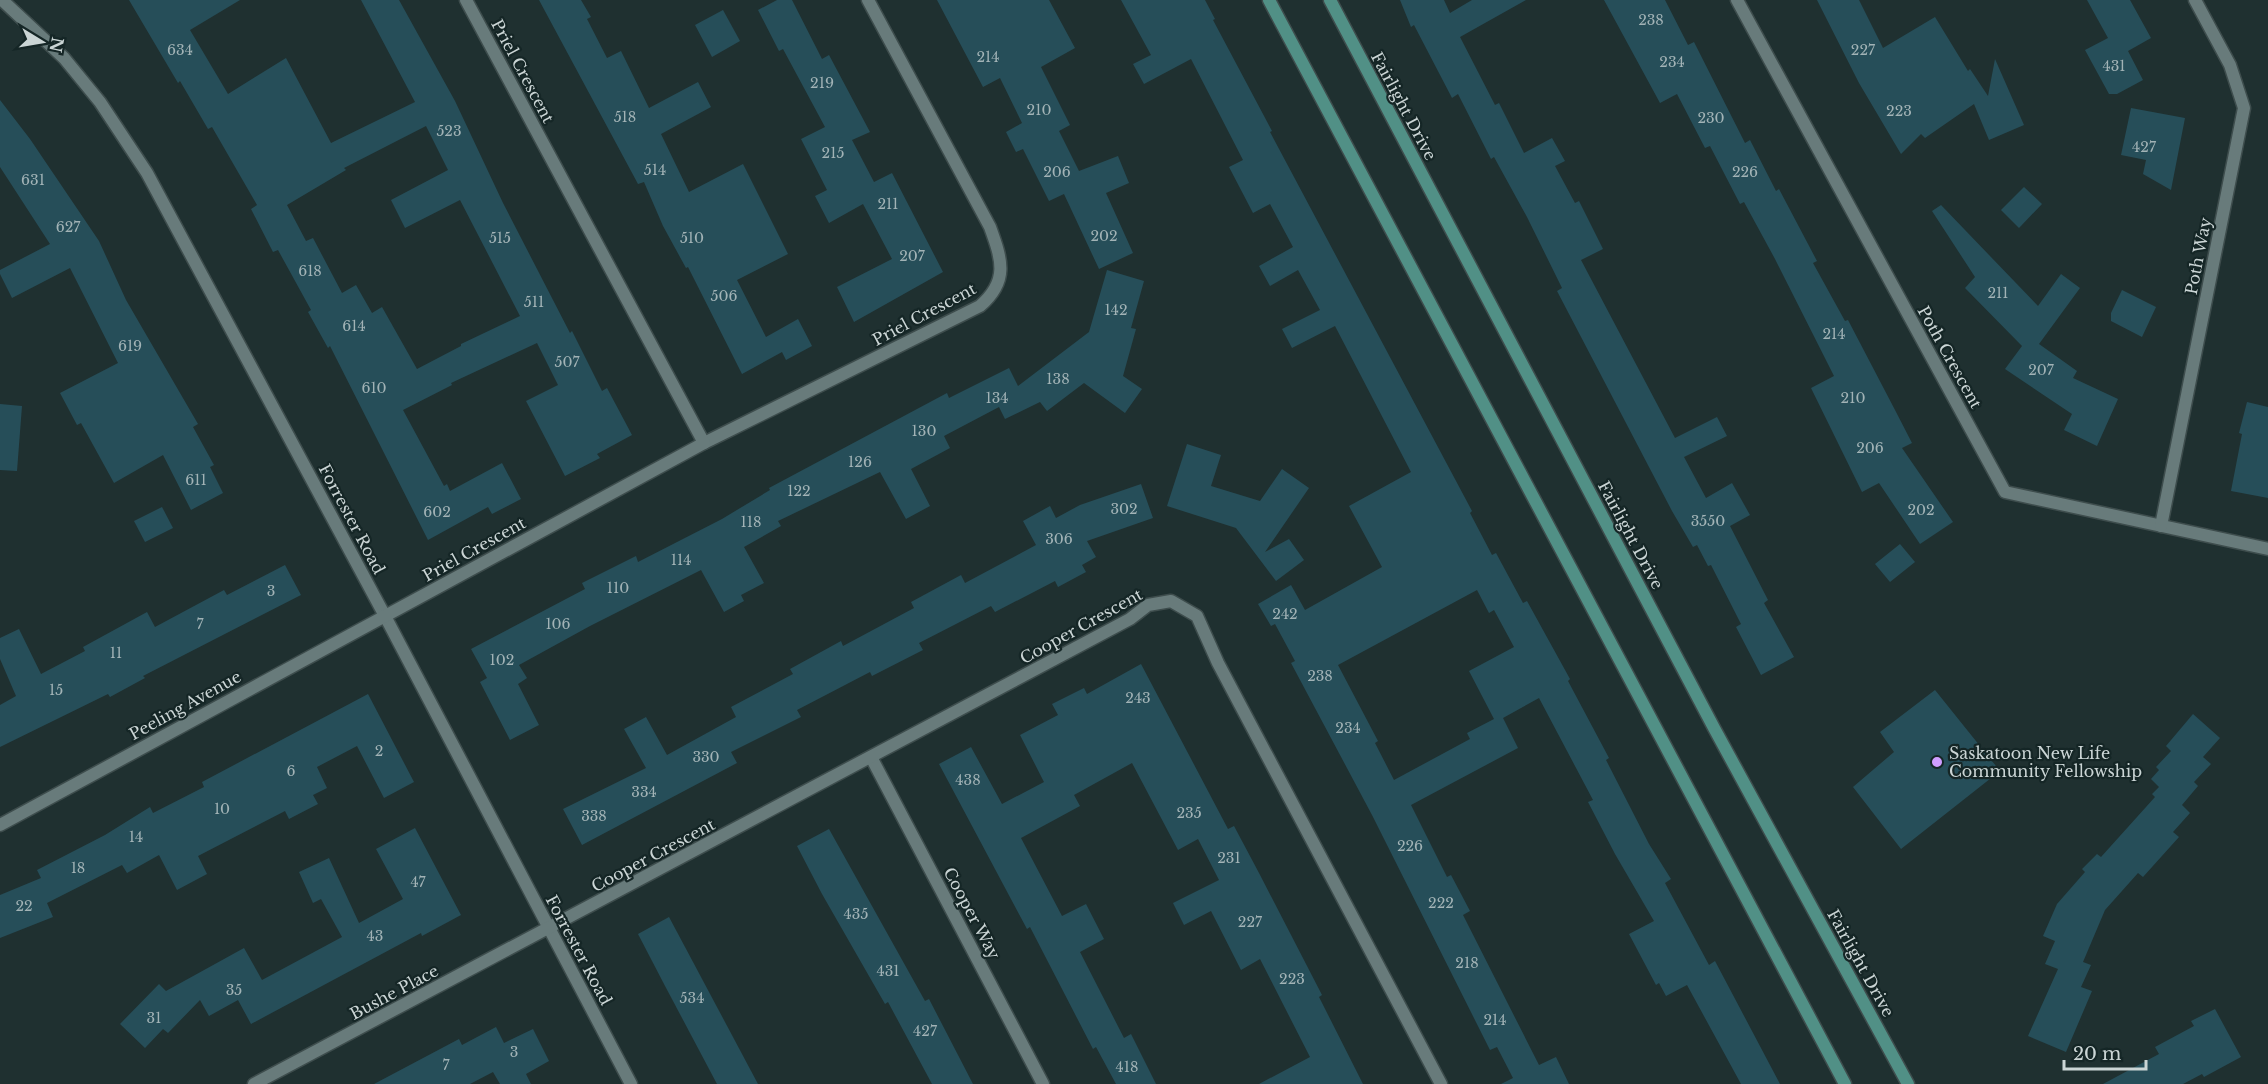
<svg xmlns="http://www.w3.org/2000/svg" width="2268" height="1084" viewBox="0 0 2268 1084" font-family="'Libre Baskerville',serif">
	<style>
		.building { fill: #264e59; fill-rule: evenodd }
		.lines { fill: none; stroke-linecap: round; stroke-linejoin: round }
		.minor-casing { stroke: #3e4d4d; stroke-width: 15 }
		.secondary-casing { stroke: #3e4d4d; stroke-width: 15 }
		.minor { stroke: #687b7b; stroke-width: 12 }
		.secondary { stroke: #519086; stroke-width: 12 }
		.poi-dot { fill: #d09dff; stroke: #152626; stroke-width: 2 }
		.labels { text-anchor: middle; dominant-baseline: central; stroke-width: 4.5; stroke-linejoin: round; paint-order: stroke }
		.number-label { font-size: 14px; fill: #a2b3b6 }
		.street-label { font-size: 16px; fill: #cbd5d5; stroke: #152626 }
		.poi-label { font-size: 16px; fill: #cbd5d5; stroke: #152626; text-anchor: start }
	</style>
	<rect width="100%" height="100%" fill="#1f3030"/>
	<!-- building -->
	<g class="building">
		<path d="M 129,0 L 240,0 L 190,30 L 228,94 L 286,58 L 331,143 L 415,102 L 361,0 L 399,0 L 455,101 L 503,203 L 570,333 L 572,331 L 602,391 L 607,388 L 632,435 L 597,454 L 600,458 L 565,476 L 526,401 L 558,385 L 537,343 L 451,383 L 452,385 L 403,410 L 444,486 L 447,484 L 450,491 L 502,463 L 521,499 L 492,514 L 488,507 L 428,540 L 330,346 L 328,348 L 308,312 L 311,310 L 278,250 L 273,252 L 251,209 L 257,205 L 212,127 L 208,129 L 180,81 L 178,83 ZM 426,126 L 448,170 L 391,200 L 405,228 L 460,200 L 520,316 L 461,344 L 461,346 L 417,369 L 382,307 L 372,313 L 356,285 L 342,293 L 313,238 L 306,241 L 287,205 L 346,170 L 344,168 Z"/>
		<polygon points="539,0 581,0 591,17 587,19 607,58 621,51 649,108 698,82 711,107 661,134 689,192 743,164 788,254 737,280 766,337 798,319 812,346 786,360 782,352 742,374 688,267 686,268 663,226 644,182 638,184"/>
		<polygon points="777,0 792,0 822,59 829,55 870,132 852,140 874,182 892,173 943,272 854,322 837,287 892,259 863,204 829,223 815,196 827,190 801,139 825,127 783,49 779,51 758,10"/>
		<polygon points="937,0 1049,0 1075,48 1041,67 1070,125 1059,131 1079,171 1118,156 1129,183 1106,193 1133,253 1099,269 1064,194 1049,201 1023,149 1016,152 1006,132 1022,123 1000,78 983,87"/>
		<path d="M 1121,0 L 1205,0 L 1215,19 L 1213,20 L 1272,131 L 1270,132 L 1472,511 L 1470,513 L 1492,555 L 1496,553 L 1523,603 L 1527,601 L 1570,679 L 1568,681 L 1609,758 L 1606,760 L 1649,844 L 1671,879 L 1665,883 L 1709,965 L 1715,961 L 1780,1084 L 1741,1084 L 1687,985 L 1666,996 L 1659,983 L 1656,985 L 1629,934 L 1654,921 L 1615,854 L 1588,802 L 1593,800 L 1539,698 L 1503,718 L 1518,748 L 1411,805 L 1447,877 L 1451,875 L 1470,911 L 1463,915 L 1539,1065 L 1556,1057 L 1569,1084 L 1501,1084 L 1513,1078 L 1497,1047 L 1490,1050 L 1372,815 L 1291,663 L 1295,661 L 1275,624 L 1271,626 L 1258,604 L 1291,585 L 1305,610 L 1382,567 L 1349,506 L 1411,472 L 1335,326 L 1292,348 L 1282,329 L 1320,310 L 1298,270 L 1270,286 L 1259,266 L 1293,247 L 1270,204 L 1253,213 L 1229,167 L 1243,160 L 1191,59 L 1144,84 L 1133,64 L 1151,55 ZM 1477,590 L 1489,613 L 1494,610 L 1514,647 L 1469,671 L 1494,719 L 1467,733 L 1470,739 L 1394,780 L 1375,743 L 1378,741 L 1338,665 Z"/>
		<polygon points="1400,0 1444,0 1450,13 1472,0 1526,0 1460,37 1495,105 1499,103 1524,153 1552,138 1565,161 1555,166 1575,203 1579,201 1603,249 1581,260 1675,438 1717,417 1727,436 1684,457 1706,498 1732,483 1750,515 1730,526 1768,600 1764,603 1794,657 1761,675 1736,627 1741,624 1711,565 1708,566 1697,545 1693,547 1672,511 1557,291 1562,288 1527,217 1494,157 1491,159 1458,94 1452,98 1414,25 1411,27"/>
		<polygon points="1604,0 1665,0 1688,45 1694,42 1745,143 1750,140 1776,191 1779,189 1817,261 1813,263 1845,321 1848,320 1895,410 1912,443 1902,448 1953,522 1920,544 1879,483 1862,492 1811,388 1834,376 1775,259 1744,202 1740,204 1710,146 1705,148 1677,94 1660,103"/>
		<polygon points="1817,0 1859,0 1883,48 1935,17 1968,71 1970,69 1988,96 1995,59 2024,125 1989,140 1974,104 1925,138 1921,134 1901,154 1859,83"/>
		<polygon points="2087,0 2130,0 2151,38 2128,51 2143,80 2117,94 2109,94 2085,50 2108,38"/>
		<polygon points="723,10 740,41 712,57 695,25"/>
		<polygon points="0,100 30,139 99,241 126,300 198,424 193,427 214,465 210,467 223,493 191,510 163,455 114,483 81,423 77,425 60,393 118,363 70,268 12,298 0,274 0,270 50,244 0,167"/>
		<polygon points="2131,108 2185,118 2171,190 2143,174 2146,160 2121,155"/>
		<polygon points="2024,187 2042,204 2019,228 2001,210"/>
		<polygon points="1941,205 2038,306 2061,274 2080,288 2039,344 2077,371 2073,378 2118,399 2097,446 2064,430 2072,414 2005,369 2022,346 1965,288 1975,277 1932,211"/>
		<polygon points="1107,270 1144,281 1131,328 1136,329 1123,376 1142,389 1125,413 1084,383 1047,411 1040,402 1005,419 999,407 944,436 950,448 911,469 930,506 906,519 880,472 778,521 781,526 744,547 764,583 741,595 744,601 724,612 701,570 590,626 519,665 527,678 518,684 539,725 510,740 480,682 487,678 471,649 585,589 582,583 636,556 638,562 722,519 770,490 769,488 947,393 949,398 1009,368 1018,386 1089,332"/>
		<polygon points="2122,290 2156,307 2142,337 2111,321 2111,313"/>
		<polygon points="2247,402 2268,407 2268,498 2231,491 2242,434 2239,433"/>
		<polygon points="0,404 22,406 17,471 0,470"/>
		<polygon points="1187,444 1221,455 1211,486 1260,501 1282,469 1309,488 1265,552 1289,539 1304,560 1276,581 1236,528 1167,506"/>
		<polygon points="1141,484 1153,518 1087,541 1096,557 1082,565 1086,572 1058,587 1055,581 995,612 991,606 919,643 923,650 872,676 870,672 797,710 801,717 731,752 737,763 582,845 563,809 646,768 624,729 646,717 667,755 736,717 731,707 793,674 790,669 841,641 843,646 914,608 911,602 961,575 965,583 1036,545 1023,521 1050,506 1056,518 1080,505"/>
		<polygon points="162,507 173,528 145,542 134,521"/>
		<polygon points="1900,544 1915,562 1890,582 1875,564"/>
		<polygon points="285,565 301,595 143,676 145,678 110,697 108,694 0,747 0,705 16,696 0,659 0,638 19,629 41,674 85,651 83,647 147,612 155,627 224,590 227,595"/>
		<polygon points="1141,664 1228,829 1234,826 1259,873 1322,995 1319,997 1363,1084 1259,1084 1310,1057 1260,959 1241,970 1211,911 1184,925 1173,903 1219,880 1198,839 1178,850 1132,763 1074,795 1080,806 1021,838 1062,916 1086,904 1104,939 1080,952 1124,1038 1131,1034 1156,1084 1116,1084 1096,1047 1093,1049 1030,927 1027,929 939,764 971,747 1002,804 1044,782 1020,735 1058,715 1052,704 1084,688 1087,694"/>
		<polygon points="1935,690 2000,771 1901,849 1853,787 1894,752 1880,732"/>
		<polygon points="368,694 414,782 384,798 357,746 317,767 327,788 313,795 318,804 289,819 285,811 198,856 207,874 177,890 159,855 127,873 122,865 47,903 53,917 0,938 0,895 41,878 37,870 105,835 150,807 153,813 204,787 202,782"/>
		<polygon points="2193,714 2220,738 2203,757 2211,764 2194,782 2198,786 2182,805 2190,813 2173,832 2179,837 2143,877 2138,873 2105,910 2083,962 2091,965 2081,987 2092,991 2066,1052 2028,1036 2058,969 2045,964 2055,941 2043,936 2057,904 2085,872 2082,869 2097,854 2101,857 2155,797 2152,794 2159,787 2151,779 2159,770 2156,767 2171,751 2166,746"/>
		<polygon points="415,828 461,915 422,936 421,933 251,1024 238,1000 209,1016 200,1000 168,1033 163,1029 145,1048 120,1024 159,984 166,991 244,948 262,980 342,937 321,899 313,903 299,872 329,858 359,923 403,899 376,849"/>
		<polygon points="829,829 925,1001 929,999 973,1084 932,1084 888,1002 885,1004 822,894 797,846"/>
		<polygon points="669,917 693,962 758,1084 717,1084 664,984 638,934"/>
		<polygon points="2215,1009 2241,1057 2204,1077 2202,1074 2183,1084 2103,1084 2159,1054 2155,1047 2194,1026 2191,1021"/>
		<polygon points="496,1027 504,1043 533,1029 549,1061 526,1074 531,1084 500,1084 493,1072 470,1084 374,1084 459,1039 462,1045"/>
	</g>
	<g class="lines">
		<defs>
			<g id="minor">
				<polyline points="2,0 64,58 100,102 147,173 385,616 631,1084"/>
				<polyline points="1737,0 2005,492 2268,549"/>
				<path d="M 704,443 L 980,306 C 1009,281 1002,260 990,227 L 868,0"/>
				<polyline points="2161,526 2244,108 2230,65 2195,0"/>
				<polyline points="871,757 1043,1084"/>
				<polyline points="0,825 704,443 466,0"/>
				<polyline points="254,1084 1130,619 1148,605 1171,601 1197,616 1218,663 1441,1084"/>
			</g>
			<g id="secondary">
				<polyline points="1269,0 1845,1084"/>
				<polyline points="1330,0 1714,728 1908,1084"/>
			</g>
		</defs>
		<!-- minor casing -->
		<use href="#minor" class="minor-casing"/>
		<!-- secondary casing -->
		<use href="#secondary" class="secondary-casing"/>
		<!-- minor -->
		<use href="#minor" class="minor"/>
		<!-- secondary -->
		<use href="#secondary" class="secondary"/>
	</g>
	<!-- markers -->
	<circle class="poi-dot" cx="1937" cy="762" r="6"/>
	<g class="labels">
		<!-- number labels -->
		<g class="number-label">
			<text x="1651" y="20">238</text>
			<text x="180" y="50">634</text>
			<text x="1863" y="50">227</text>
			<text x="988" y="57">214</text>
			<text x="1672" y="62">234</text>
			<text x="2114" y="66">431</text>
			<text x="822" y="83">219</text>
			<text x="1039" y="110">210</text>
			<text x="1899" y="111">223</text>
			<text x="625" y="117">518</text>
			<text x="1711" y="118">230</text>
			<text x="449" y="131">523</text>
			<text x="2144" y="147">427</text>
			<text x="833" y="153">215</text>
			<text x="655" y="170">514</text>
			<text x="1057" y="172">206</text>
			<text x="1745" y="172">226</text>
			<text x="33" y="180">631</text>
			<text x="888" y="204">211</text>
			<text x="68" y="227">627</text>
			<text x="1104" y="236">202</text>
			<text x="500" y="238">515</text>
			<text x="692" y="238">510</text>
			<text x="912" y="256">207</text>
			<text x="310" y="271">618</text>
			<text x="1998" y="293">211</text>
			<text x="724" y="296">506</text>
			<text x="534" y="302">511</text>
			<text x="1116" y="310">142</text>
			<text x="354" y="326">614</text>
			<text x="1834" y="334">214</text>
			<text x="130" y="346">619</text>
			<text x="567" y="362">507</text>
			<text x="2041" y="370">207</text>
			<text x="1058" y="379">138</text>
			<text x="374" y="388">610</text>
			<text x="997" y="398">134</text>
			<text x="1853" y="398">210</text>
			<text x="924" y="431">130</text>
			<text x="1870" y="448">206</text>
			<text x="860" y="462">126</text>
			<text x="196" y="480">611</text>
			<text x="799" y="491">122</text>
			<text x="1124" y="509">302</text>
			<text x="1921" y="510">202</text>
			<text x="437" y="512">602</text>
			<text x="1708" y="521">3550</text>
			<text x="751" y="522">118</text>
			<text x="1059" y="539">306</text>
			<text x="681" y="560">114</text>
			<text x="618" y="588">110</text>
			<text x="271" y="591">3</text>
			<text x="1285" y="614">242</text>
			<text x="200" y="624">7</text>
			<text x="558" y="624">106</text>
			<text x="116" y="653">11</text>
			<text x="502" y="660">102</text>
			<text x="1320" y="676">238</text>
			<text x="56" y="690">15</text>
			<text x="1138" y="698">243</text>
			<text x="1348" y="728">234</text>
			<text x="379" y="751">2</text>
			<text x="706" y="757">330</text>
			<text x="291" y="771">6</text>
			<text x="968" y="780">438</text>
			<text x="644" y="792">334</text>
			<text x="222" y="809">10</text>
			<text x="1189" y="813">235</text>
			<text x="594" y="816">338</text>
			<text x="136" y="837">14</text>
			<text x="1410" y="846">226</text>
			<text x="1229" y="858">231</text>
			<text x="78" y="868">18</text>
			<text x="418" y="882">47</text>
			<text x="1441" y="903">222</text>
			<text x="24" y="906">22</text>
			<text x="856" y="914">435</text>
			<text x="1250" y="922">227</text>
			<text x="375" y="936">43</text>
			<text x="1467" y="963">218</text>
			<text x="888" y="971">431</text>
			<text x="1292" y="979">223</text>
			<text x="234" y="990">35</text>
			<text x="692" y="998">534</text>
			<text x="154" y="1018">31</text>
			<text x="1495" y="1020">214</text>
			<text x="925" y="1031">427</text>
			<text x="514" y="1052">3</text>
			<text x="446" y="1065">7</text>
			<text x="1127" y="1067">418</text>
		</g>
		<!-- street labels -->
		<g class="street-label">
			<text transform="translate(523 71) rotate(62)">Priel Crescent</text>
			<text transform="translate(1404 106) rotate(62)">Fairlight Drive</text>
			<text transform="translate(2198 256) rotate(-79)">Poth Way</text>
			<text transform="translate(924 314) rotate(-28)">Priel Crescent</text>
			<text transform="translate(1950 357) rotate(61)">Poth Crescent</text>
			<text transform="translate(352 519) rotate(62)">Forrester Road</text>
			<text transform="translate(1631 535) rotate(62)">Fairlight Drive</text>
			<text transform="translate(474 549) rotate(-29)">Priel Crescent</text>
			<text transform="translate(1081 626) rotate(-29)">Cooper Crescent</text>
			<text transform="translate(185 705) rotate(-29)">Peeling Avenue</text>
			<text transform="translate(653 855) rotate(-28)">Cooper Crescent</text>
			<text transform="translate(972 913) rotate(62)">Cooper Way</text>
			<text transform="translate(579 950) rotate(62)">Forrester Road</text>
			<text transform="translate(1861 963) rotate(61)">Fairlight Drive</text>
			<text transform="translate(394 992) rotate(-28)">Bushe Place</text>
		</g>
		<!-- poi labels -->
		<g class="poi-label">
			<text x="1949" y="753">Saskatoon New Life<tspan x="1949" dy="18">Community Fellowship</tspan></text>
		</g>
	</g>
	<!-- north arrow -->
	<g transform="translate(42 42) rotate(101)" stroke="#152626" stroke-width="4.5" paint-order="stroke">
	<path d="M0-4.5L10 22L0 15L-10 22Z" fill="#cbd5d5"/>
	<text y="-9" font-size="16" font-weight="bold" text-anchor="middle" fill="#cbd5d5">N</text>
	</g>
	<!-- scale -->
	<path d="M2064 1060v9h82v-9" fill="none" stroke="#cbd5d5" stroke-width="3"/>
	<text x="2073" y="1060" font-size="18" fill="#cbd5d5" stroke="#152626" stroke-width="4.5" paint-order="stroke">20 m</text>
</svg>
